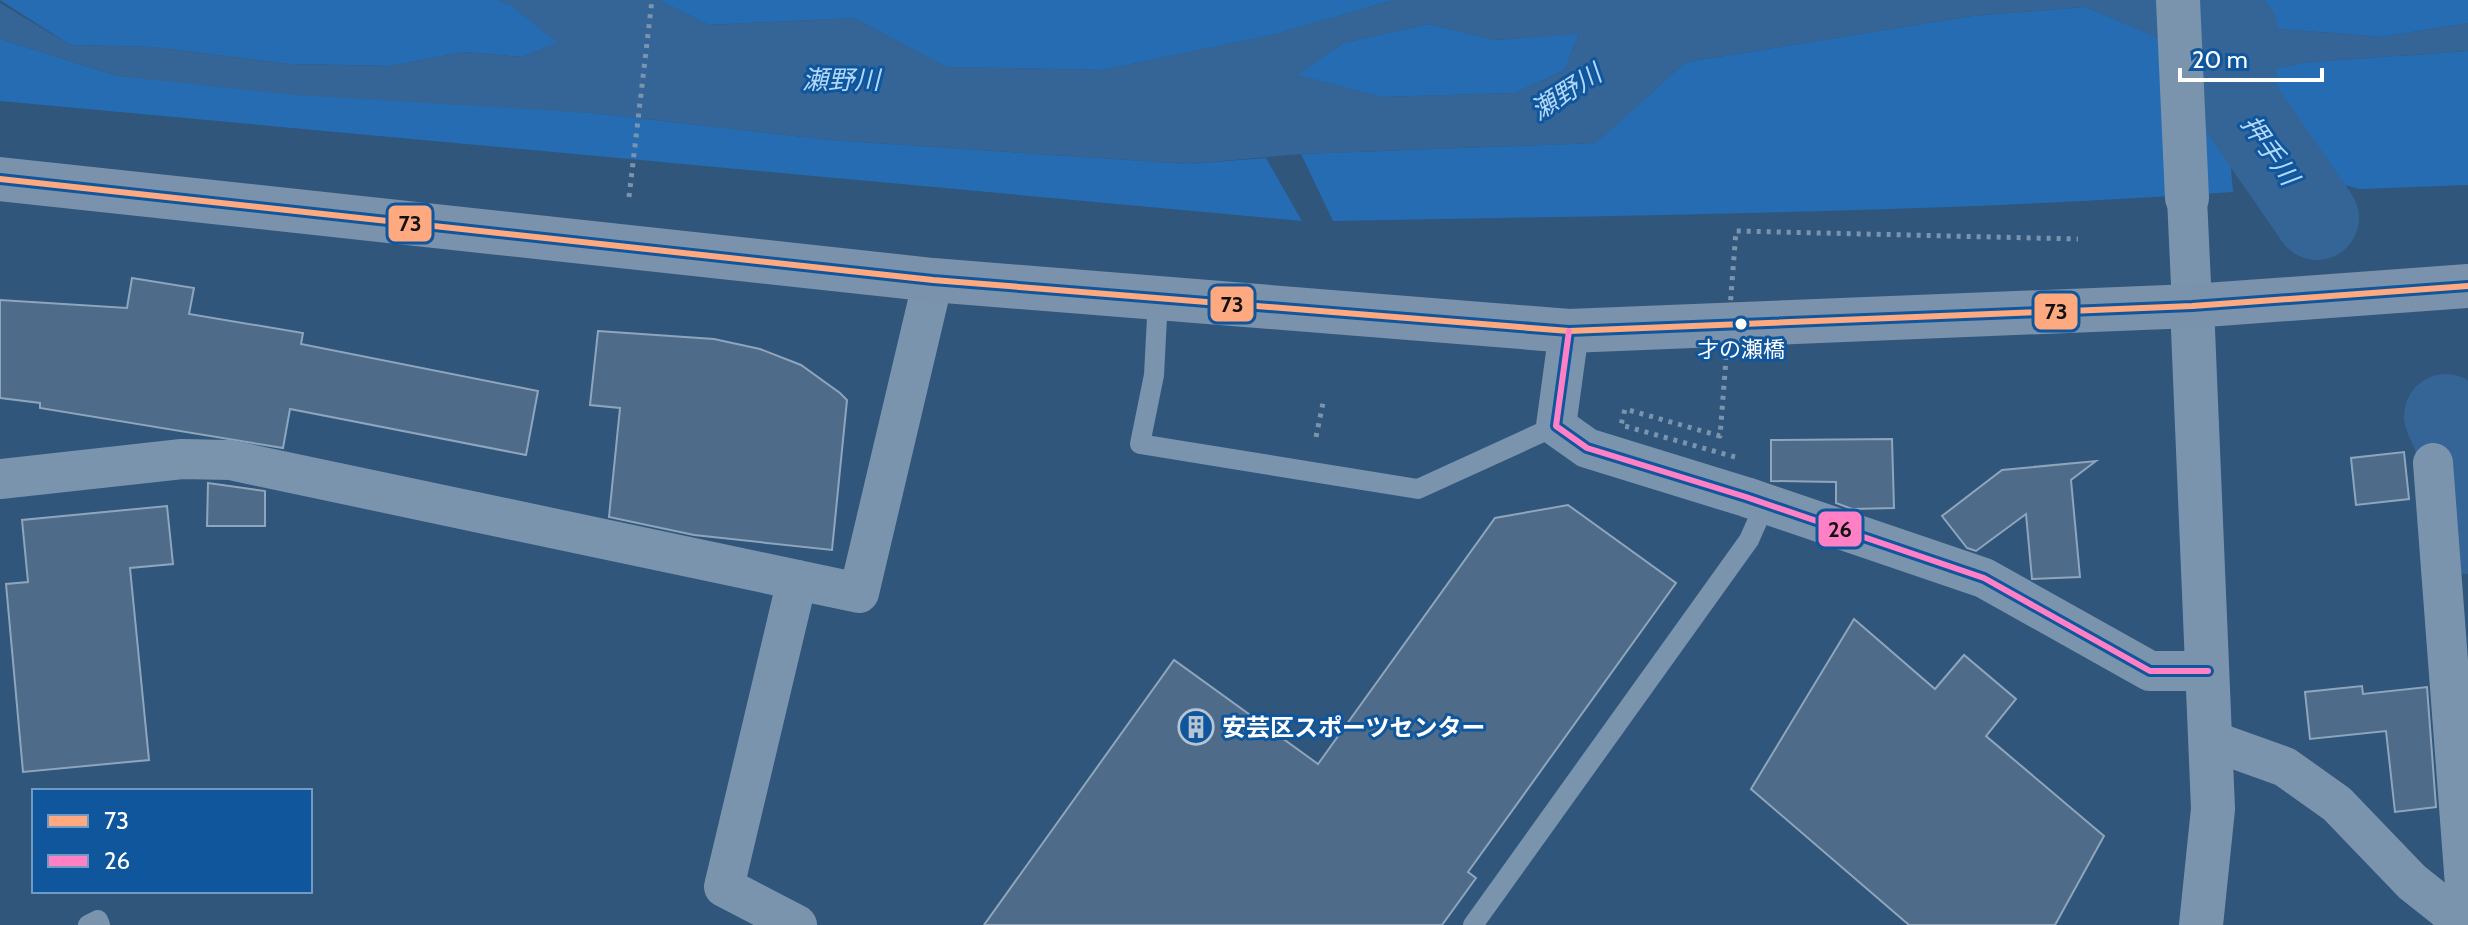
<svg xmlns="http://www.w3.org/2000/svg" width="2468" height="925" viewBox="0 0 2468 925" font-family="Cabin,'Noto Sans JP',sans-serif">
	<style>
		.green { fill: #256cb2 }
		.water { fill: #356596; fill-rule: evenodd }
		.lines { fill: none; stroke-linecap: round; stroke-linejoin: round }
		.river { stroke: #356596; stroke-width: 84 }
		.building { fill: #4e6c8a; stroke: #8fa5bb; stroke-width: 2 }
		.path { stroke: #7b94ae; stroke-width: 5; stroke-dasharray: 4 6; stroke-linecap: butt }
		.service { stroke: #7b94ae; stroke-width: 20 }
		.minor { stroke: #7b94ae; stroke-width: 40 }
		.tertiary { stroke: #7b94ae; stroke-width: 44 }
		.trunk { stroke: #7a92ac; stroke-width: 44 }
		.path-bridge { stroke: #7b94ae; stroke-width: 5; stroke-dasharray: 4 6; stroke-linecap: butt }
		.bus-1-casing { stroke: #10569c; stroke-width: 12 }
		.bus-2-casing { stroke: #10569c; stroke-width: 12 }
		.bus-1 { stroke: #ffa980; stroke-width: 6 }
		.bus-2 { stroke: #ff80c5; stroke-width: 6 }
		.bus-dot { fill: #fff; stroke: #10569c; stroke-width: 3 }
		.labels { text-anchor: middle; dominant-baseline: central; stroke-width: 6; stroke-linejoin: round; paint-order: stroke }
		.bus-label { font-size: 22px; fill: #fff; stroke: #10569c }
		.poi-label { font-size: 24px; font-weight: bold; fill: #fff; stroke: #10569c; text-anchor: start }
		.water-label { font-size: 26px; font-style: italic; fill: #b1d7fb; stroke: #10569c }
		.line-badge { stroke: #10569c; stroke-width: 3 }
		.pale-badge-label { font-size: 22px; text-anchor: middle; font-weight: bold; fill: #111 }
	</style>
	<rect width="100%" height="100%" fill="#30567c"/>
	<!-- green -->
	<g class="green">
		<polygon points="0,0 497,0 511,5 558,43 521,57 464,52 390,66 290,64 154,47 70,45"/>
		<polygon points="658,0 1394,0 1272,35 1103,70 946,67 854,18 709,25"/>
		<polygon points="2252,0 2468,0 2468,23 2382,37 2279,29"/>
		<path d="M 2086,7 L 2222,65 L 2233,192 C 1933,213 1632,215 1333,221 L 1301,154 L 1595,143 L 1686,62 L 1972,16 Z"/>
		<polygon points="1428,24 1496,40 1579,33 1565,70 1515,93 1381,97 1297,75 1343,43"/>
		<polygon points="0,39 118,76 593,113 830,140 1189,164 1266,158 1302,221 0,101"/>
		<polygon points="2468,51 2468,185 2359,189 2283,167 2249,138 2242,74 2310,62"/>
	</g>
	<!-- water -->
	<path class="water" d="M 497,0 L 658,0 L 709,25 L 854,18 L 947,67 L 1103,70 L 1271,35 L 1394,0 L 2252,0 L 2279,29 L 2382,37 L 2468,23 L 2468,51 L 2310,62 L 2242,74 L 2086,7 L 1972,16 L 1686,62 L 1596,143 L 1301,154 L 1189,164 L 830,140 L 593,113 L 294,95 L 118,76 L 0,39 L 0,3 L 70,45 L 154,47 L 290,64 L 390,66 L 464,52 L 521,57 L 557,43 L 511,5 ZM 1428,24 L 1496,40 L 1579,34 L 1565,70 L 1515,93 L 1381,97 L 1298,75 L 1343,43 Z"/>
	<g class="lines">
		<!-- river -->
		<g class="river">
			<polyline points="2236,31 2234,98 2317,218"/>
			<polyline points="2446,416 2456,438 2468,532"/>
		</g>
	</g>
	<!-- building -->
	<g class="building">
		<polygon points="132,278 194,288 189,314 303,333 301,344 538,391 526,455 290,409 283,448 40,408 40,403 0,398 0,300 127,308"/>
		<polygon points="598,331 714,339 760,349 801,365 840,393 847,400 832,550 694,535 609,517 620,408 590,405"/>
		<polygon points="1892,439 1894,508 1852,509 1836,503 1836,482 1771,481 1771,440"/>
		<polygon points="2404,452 2409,499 2356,505 2351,458"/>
		<polygon points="2096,461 2071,480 2080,577 2032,579 2026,514 1976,551 1967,548 1942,516 2002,470"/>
		<polygon points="208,483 265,491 265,526 207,526"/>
		<polygon points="1568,505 1676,583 1468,872 1476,878 1442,925 984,925 1174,660 1318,764 1495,518"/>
		<polygon points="167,506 173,564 130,568 149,760 23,772 6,584 28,582 22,520"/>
		<polygon points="1854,619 1935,689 1964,655 2016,699 1986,736 2104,836 2055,925 1909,925 1751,789"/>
		<polygon points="2362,686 2363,694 2427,687 2436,807 2395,812 2386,731 2310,739 2305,692"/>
	</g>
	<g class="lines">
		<!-- path -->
		<g class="path">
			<polyline points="629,197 652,0"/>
			<polyline points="1316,437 1323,403"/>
		</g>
		<!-- service -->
		<g class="service">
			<polyline points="1158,298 1154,375 1140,444 1418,489 1556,426"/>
			<polyline points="88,925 98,920 100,925"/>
			<polyline points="1473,925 1749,540 1765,504"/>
		</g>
		<!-- minor -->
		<g class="minor">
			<polyline points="2187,198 2192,306"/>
			<polyline points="1569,331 1556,426 1587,448 1746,497 1984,578 2150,671 2208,671"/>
			<polyline points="2433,463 2468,925"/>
			<polyline points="0,479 182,459 230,460 859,593 933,280"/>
			<polyline points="2210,740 2285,767 2337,804 2412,882 2466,925"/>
			<polyline points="797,925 724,887 797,580"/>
		</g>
		<!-- tertiary -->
		<g class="tertiary">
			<polyline points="2178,0 2187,198"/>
			<polyline points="2192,306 2213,809 2201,925"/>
		</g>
		<!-- trunk -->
		<polyline class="trunk" points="0,179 933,280 1569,331 2192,306 2468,286"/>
		<!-- path-bridge -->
		<polyline class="path-bridge" points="1735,457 1621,425 1625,409 1720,436 1736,231 2078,239"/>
		<defs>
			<polyline id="bus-1" points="0,179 933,280 1569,331 2192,306 2468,286"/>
			<polyline id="bus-2" points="1569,331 1556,426 1587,448 1746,497 1984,578 2150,671 2208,671"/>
		</defs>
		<!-- bus-1 casing -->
		<use href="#bus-1" class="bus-1-casing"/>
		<!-- bus-2 casing -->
		<use href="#bus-2" class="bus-2-casing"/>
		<!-- bus-1 -->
		<use href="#bus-1" class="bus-1"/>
		<!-- bus-2 -->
		<use href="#bus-2" class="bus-2"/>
	</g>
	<!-- icons -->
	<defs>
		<symbol id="building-ring" viewBox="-11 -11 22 22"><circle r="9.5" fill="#10569c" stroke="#b7c4d1" stroke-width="1.5"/><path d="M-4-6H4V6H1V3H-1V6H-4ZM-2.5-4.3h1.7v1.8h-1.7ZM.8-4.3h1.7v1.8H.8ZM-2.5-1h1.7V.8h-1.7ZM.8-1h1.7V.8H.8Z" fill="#b7c4d1"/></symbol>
	</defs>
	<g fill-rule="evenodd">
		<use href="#building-ring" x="1176" y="707" width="40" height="40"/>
	</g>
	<!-- markers -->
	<circle class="bus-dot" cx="1741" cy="324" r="7"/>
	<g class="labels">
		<!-- bus labels -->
		<g class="bus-label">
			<text x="1741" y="349">才の瀬橋</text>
		</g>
		<!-- poi labels -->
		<g class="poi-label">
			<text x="1222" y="727">安芸区スポーツセンター</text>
		</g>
		<!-- water labels -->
		<g class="water-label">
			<text x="841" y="80">瀬野川</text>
			<text transform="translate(1566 92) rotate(-33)">瀬野川</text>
			<text transform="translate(2270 150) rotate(55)">押手川</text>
		</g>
	</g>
	<g class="line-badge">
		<rect x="387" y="204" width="46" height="39" rx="8" fill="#ffa980"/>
		<rect x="1209" y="285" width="46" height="38" rx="8" fill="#ffa980"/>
		<rect x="2033" y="292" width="46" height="39" rx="8" fill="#ffa980"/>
		<rect x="1817" y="510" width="46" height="38" rx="8" fill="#ff80c5"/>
	</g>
	<g class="pale-badge-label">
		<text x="410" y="231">73</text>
		<text x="1232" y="312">73</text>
		<text x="2056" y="319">73</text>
		<text x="1840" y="537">26</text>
	</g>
	<!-- legend -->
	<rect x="32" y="789" width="280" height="104" fill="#10569c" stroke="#709ac4" stroke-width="2"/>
	<rect x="48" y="815" width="40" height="12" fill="#ffa980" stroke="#709ac4" stroke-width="2"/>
	<text x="104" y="829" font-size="24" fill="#ffffff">73</text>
	<rect x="48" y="855" width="40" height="12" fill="#ff80c5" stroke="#709ac4" stroke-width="2"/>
	<text x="104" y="869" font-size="24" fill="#ffffff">26</text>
	<!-- scale -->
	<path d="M2180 68v12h142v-12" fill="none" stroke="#ffffff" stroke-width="4"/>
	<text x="2192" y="68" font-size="24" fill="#ffffff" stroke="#10569c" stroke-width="6" paint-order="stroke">20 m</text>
</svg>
